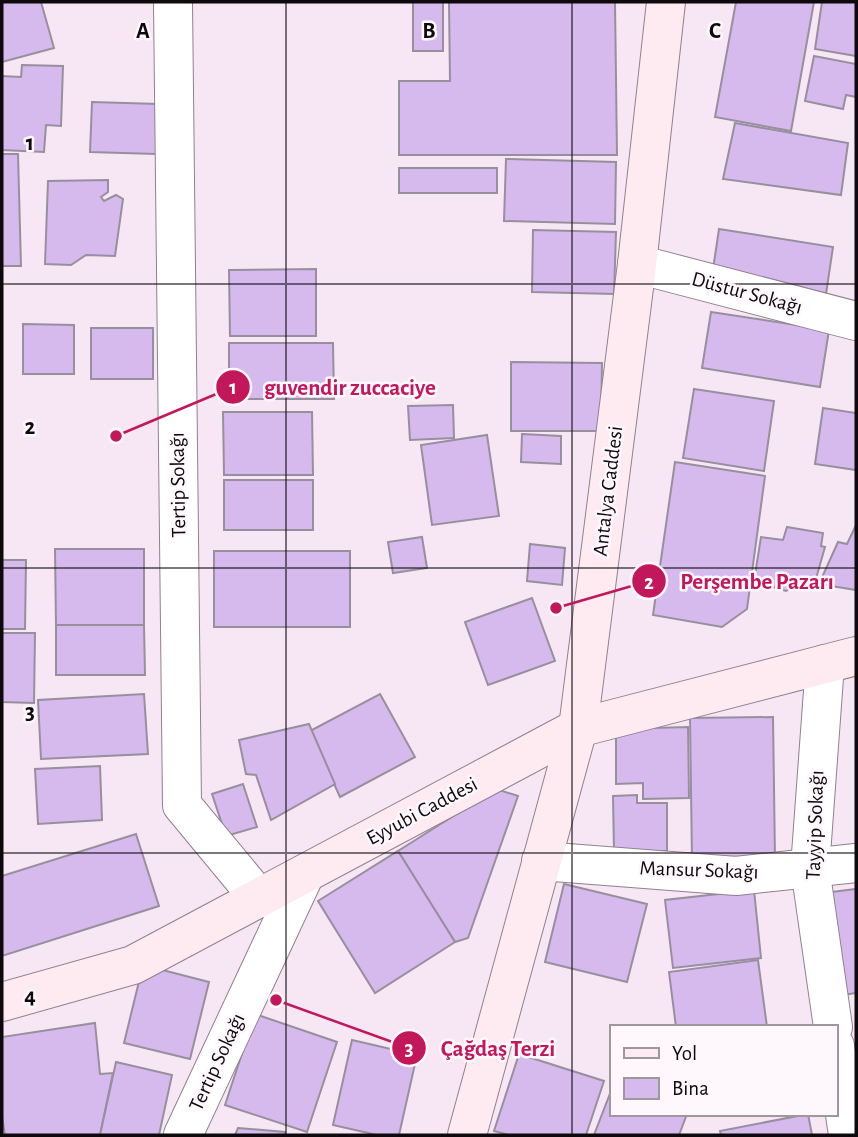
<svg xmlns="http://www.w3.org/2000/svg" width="858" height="1137" viewBox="0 0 858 1137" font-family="'Alegreya Sans',sans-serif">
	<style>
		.building { fill: #d6baed; stroke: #978f9e; stroke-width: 2 }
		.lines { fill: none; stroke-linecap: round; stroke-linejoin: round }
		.street-casing { stroke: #90818d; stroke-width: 40 }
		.secondary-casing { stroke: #90818d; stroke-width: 40 }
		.street { stroke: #fff; stroke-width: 38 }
		.secondary { stroke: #fdebf1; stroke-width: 38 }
		.grid { fill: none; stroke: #0e090d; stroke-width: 2; stroke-opacity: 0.55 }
		.labels { text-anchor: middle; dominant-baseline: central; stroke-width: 5; stroke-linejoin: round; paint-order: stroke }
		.street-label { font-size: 21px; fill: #0e090d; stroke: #fef8fd }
		.grid-label { font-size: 23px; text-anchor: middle; font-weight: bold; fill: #0e090d; stroke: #fef8fd; stroke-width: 5; stroke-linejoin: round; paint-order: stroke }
		.leader { fill: none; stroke: #c2185b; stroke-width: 2.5 }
		.callout-dot { fill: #c2185b; stroke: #fef8fd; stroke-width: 2.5 }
		.mark-label { font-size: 21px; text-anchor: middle; font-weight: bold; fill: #fff }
		.callout-label { font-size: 23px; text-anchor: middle; font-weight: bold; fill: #c2185b; stroke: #fef8fd; stroke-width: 5; stroke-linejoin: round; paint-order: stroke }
	</style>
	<rect width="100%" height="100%" fill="#f7e7f4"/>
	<!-- building -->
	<g class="building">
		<polygon points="2,2 41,2 54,48 2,62"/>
		<rect x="413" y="2" width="30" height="49"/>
		<polygon points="449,2 615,2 617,155 399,155 399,81 450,81"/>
		<polygon points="736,2 814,2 791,131 715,117"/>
		<polygon points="822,2 856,2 856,56 815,49"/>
		<polygon points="814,56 856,64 856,97 846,95 843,109 805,101"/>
		<polygon points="22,65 63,66 61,126 46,125 44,152 2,150 2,76 21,77"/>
		<polygon points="92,102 158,104 156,154 90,152"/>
		<polygon points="735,123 848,143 841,195 723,179"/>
		<polygon points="2,154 18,154 21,266 2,266"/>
		<polygon points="506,159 616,162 615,224 504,221"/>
		<rect x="399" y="168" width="98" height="25"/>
		<polygon points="108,180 108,192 101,197 104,201 116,195 123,199 115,256 86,255 71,265 45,264 48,181"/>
		<polygon points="719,229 833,247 826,294 712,276"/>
		<polygon points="533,230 616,232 614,294 532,292"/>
		<polygon points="316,269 316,336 230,336 229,270"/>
		<polygon points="711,312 829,330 820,387 702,368"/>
		<polygon points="23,324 74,325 74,374 23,374"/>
		<rect x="91" y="328" width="62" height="51"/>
		<polygon points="229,343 333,343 334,399 229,399"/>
		<polygon points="511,362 602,363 601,431 511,431"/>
		<polygon points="694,389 774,401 764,471 683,458"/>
		<polygon points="453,405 454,438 410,440 408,406"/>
		<polygon points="823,408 856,413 856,470 815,464"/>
		<polygon points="223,412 312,412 313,475 224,475"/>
		<polygon points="522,434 561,436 561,464 521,462"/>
		<polygon points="487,435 499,516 432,525 421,445"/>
		<polygon points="675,462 765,476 747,609 722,627 653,615"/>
		<rect x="224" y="480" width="89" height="50"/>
		<polygon points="856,525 856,590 819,584 838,542 847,544"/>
		<polygon points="787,527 823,533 821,546 825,547 813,589 794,586 786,591 754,581 761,537 783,540"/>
		<polygon points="422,537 427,568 393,573 388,542"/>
		<polygon points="530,544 565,548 562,585 527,581"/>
		<polygon points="55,549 144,549 144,625 56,625"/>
		<rect x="214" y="551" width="136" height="76"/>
		<polygon points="2,560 26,560 25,629 2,629"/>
		<polygon points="532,598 555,661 488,685 465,622"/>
		<polygon points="56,625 144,625 145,675 56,675"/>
		<polygon points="2,633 35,633 34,703 2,702"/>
		<polygon points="144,694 148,754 41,759 38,700"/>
		<polygon points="380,694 415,757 340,797 310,731"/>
		<polygon points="773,717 775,859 692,860 690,718"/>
		<polygon points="309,724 335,784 271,820 256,775 246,774 239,740"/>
		<polygon points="688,727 689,798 643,799 643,783 616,784 616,729"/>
		<polygon points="100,766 102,820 38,824 35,769"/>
		<polygon points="243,784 257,827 226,836 212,794"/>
		<polygon points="496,789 518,796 468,938 455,942 398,851"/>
		<polygon points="637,795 637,803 667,803 667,851 614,851 613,796"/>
		<polygon points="136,834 159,906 2,956 2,876"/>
		<polygon points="398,851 455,942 375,993 318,901"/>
		<polygon points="564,884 647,904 627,982 545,962"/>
		<polygon points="856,889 856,993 843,995 823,893"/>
		<polygon points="754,890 761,958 673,968 665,900"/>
		<polygon points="758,960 767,1027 676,1027 669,972"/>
		<polygon points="143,965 209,982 190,1059 124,1043"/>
		<polygon points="255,1014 337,1042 307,1132 225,1105"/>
		<polygon points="95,1023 100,1074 113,1073 100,1135 5,1135 2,1117 2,1037"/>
		<polygon points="352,1040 417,1055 399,1135 377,1135 333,1125"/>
		<polygon points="519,1054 604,1081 586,1135 509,1135 494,1131"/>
		<polygon points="116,1062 172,1075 159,1135 100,1135"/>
		<polygon points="611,1091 611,1114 687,1114 679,1135 594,1135"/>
		<polygon points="808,1114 812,1135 721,1135 720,1131"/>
		<polygon points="238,1128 285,1132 285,1135 235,1135"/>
	</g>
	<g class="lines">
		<defs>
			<g id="street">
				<polyline points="173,2 182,805 259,898"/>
				<polyline points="637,264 856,321"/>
				<polyline points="825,664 810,868 833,1027"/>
				<polyline points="541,861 736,876 856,863"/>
				<polyline points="835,1046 848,1135"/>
				<polyline points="183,1135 305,874"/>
			</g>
			<g id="secondary">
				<polyline points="2,1002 133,965 578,728 856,656"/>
				<polyline points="467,1135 578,728 637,264 666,2"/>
			</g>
		</defs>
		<!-- street casing -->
		<use href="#street" class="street-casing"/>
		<!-- secondary casing -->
		<use href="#secondary" class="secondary-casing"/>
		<!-- street -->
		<use href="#street" class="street"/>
		<!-- secondary -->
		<use href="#secondary" class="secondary"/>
	</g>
	<!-- grid -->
	<path class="grid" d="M 286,2 L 286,1135M 572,2 L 572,1135M 2,284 L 856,284M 2,568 L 856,568M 2,853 L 856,853"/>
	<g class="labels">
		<!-- street labels -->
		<g class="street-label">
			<text transform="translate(747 293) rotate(15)">Düstur Sokağı</text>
			<text transform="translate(178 485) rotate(-91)">Tertip Sokağı</text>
			<text transform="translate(608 491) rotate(-83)">Antalya Caddesi</text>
			<text transform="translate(422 811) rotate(-28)">Eyyubi Caddesi</text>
			<text transform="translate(815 825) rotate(-88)">Tayyip Sokağı</text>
			<text transform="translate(699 870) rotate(2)">Mansur Sokağı</text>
			<text transform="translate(217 1062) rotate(-65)">Tertip Sokağı</text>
		</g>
	</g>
	<g class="grid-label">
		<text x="143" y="38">A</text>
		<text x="429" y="38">B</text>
		<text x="715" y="38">C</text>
		<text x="30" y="150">1</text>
		<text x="30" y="434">2</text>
		<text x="30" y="719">3</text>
		<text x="30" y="1003">4</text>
	</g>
	<!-- callouts -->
	<path class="leader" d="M116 436L233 387M556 608L649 581M276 1000L409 1048"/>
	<g class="callout-dot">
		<circle cx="116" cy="436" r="7"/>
		<circle cx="556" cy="608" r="7"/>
		<circle cx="276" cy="1000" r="7"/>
		<circle cx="233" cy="387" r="18"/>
		<circle cx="649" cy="581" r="18"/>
		<circle cx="409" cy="1048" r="18"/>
	</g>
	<g class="mark-label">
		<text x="233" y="394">1</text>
		<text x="649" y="589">2</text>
		<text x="409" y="1055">3</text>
	</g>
	<g class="callout-label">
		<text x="350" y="395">guvendir zuccaciye</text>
		<text x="757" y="589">Perşembe Pazarı</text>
		<text x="498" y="1056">Çağdaş Terzi</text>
	</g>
	<!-- border -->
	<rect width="858" height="1137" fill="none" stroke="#0e090d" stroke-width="7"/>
	<!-- legend -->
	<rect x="610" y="1025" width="228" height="91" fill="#fef8fd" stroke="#9e989d" stroke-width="2"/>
	<rect x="624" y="1048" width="35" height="10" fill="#fdebf1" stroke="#9e989d" stroke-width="2"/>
	<text x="672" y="1060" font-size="21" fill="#0e090d">Yol</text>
	<rect x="624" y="1078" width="35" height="21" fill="#d6baed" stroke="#9e989d" stroke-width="2"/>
	<text x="672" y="1095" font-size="21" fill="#0e090d">Bina</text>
</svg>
